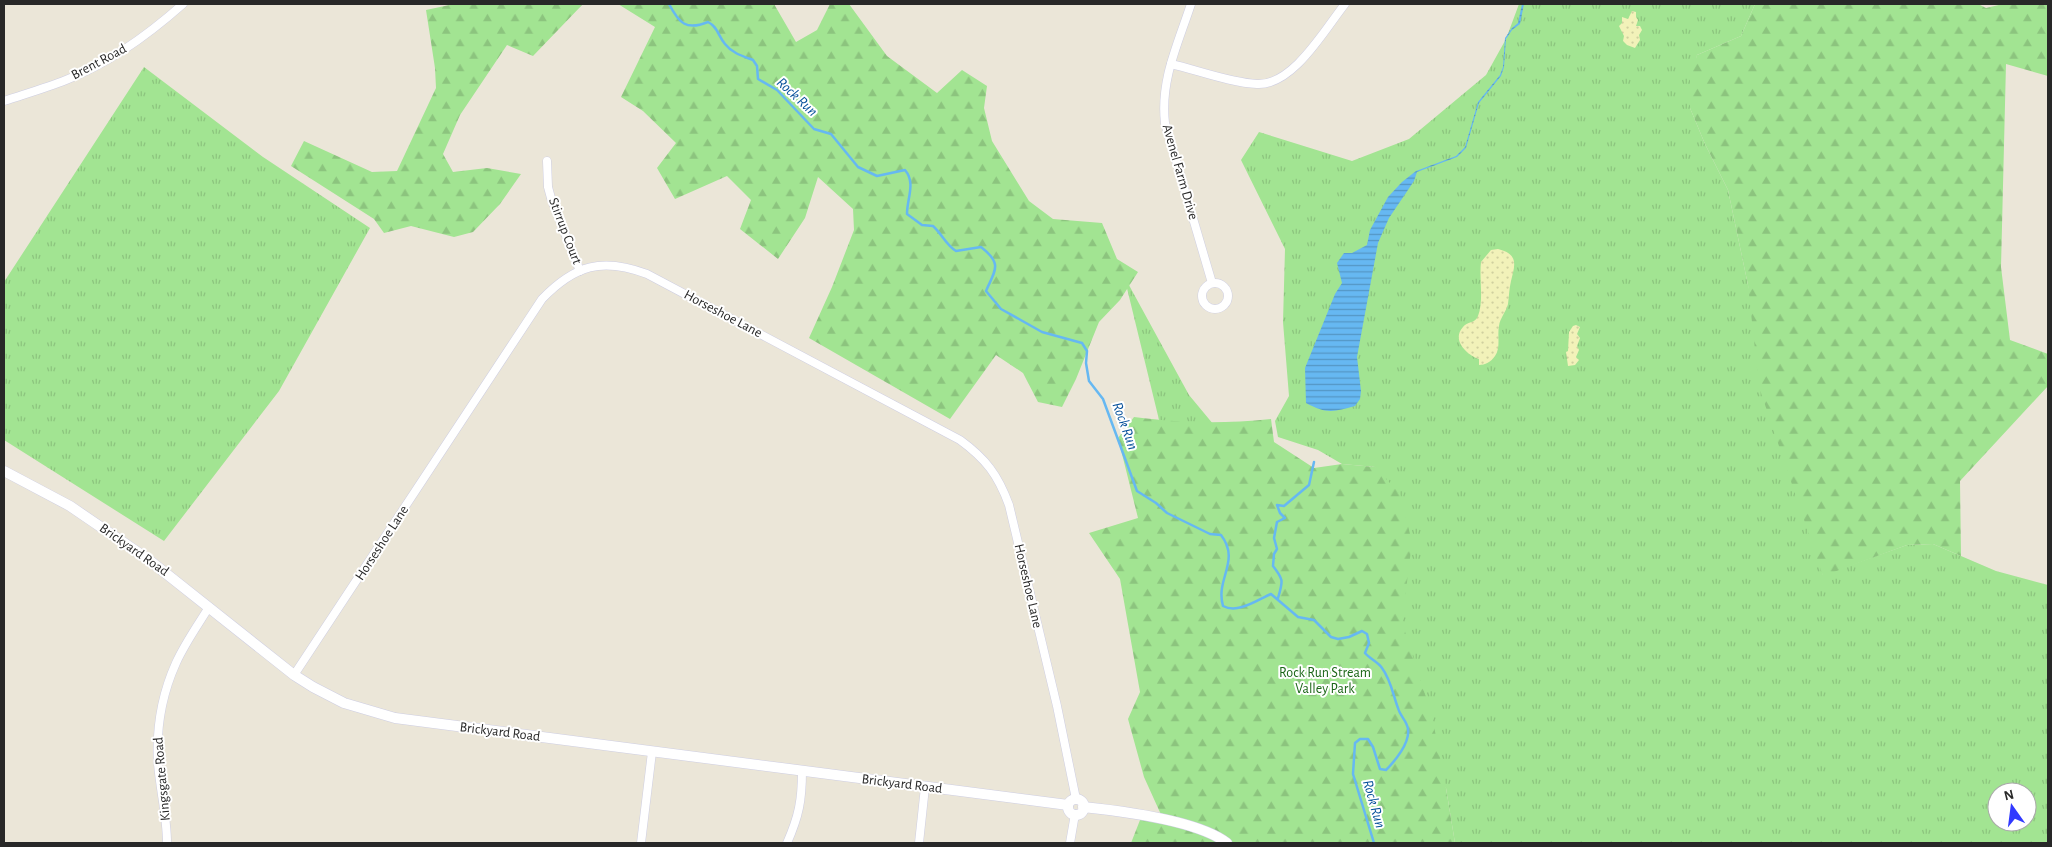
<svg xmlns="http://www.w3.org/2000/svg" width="2052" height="847" viewBox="0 0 2052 847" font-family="'Alegreya Sans',sans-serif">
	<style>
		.grass { fill: url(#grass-tufts); fill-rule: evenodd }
		.forest { fill: url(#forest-firs) }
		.sand { fill: url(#sand-dots) }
		.water { fill: url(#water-rules) }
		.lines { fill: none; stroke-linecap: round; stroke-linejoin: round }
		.stream { stroke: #66b8f2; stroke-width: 2.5 }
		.street-casing { stroke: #cecee2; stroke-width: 9 }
		.secondary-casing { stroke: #cecee2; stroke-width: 11 }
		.street { stroke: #fff; stroke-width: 8 }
		.secondary { stroke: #fff; stroke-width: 10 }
		.labels { text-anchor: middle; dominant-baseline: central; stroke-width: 4; stroke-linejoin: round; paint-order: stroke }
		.street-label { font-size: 14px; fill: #282828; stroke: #fff }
		.park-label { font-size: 14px; fill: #1b6617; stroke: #fff }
		.water-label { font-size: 15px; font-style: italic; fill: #08529b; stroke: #fff }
	</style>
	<defs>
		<pattern id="grass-tufts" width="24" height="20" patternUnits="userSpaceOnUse" patternTransform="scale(1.25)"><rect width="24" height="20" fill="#a2e492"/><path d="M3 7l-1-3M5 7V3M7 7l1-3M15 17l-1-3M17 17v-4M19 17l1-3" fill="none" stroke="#8cc47e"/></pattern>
		<pattern id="forest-firs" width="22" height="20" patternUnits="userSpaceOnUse" patternTransform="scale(1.25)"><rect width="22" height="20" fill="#a2e492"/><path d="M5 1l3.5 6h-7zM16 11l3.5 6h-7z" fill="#8cc47e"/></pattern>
		<pattern id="sand-dots" width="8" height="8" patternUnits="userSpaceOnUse" patternTransform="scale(1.25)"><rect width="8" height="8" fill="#f2f2b9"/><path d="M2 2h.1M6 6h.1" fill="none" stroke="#d0d09f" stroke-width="1.8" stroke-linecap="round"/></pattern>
		<pattern id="water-rules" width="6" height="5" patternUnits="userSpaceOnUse" patternTransform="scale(1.25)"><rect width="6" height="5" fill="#66b8f2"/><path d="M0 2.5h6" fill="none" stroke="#5496c4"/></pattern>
	</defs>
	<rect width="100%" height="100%" fill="#ebe6d8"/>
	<!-- grass -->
	<g class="grass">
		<path d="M 1519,4 L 1755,4 L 1741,36 L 1697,55 L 1690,108 L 1705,144 L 1728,190 L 1748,285 L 1823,575 L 1907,545 L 1933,544 L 1996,571 L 2048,585 L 2048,843 L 1455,843 L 1446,788 L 1161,428 L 1124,276 L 1189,395 L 1243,460 L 1403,607 L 1407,575 L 1375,467 L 1342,464 L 1318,450 L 1278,437 L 1275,421 L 1289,396 L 1283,322 L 1285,249 L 1241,160 L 1259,132 L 1352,161 L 1409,139 L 1486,75 L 1506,39 ZM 1997,792 L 2027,792 L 2027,822 L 1997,822 Z"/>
		<polygon points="144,67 263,157 370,228 279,391 164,541 4,440 4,282"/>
	</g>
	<!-- forest -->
	<g class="forest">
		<polygon points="454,4 583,4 533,56 507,45 460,115 443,154 453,172 487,168 521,174 500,204 473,232 454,237 411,226 384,233 374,219 291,166 304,141 372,172 397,171 436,88 435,68 426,10"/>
		<polygon points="618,4 774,4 796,42 817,30 830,4 849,4 887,56 937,93 962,70 987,86 984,108 992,141 1029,201 1053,219 1102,223 1117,259 1138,272 1120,300 1099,322 1076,379 1062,407 1038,402 1023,373 996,355 950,419 809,338 832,287 854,230 853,209 818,177 805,218 778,259 740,229 751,200 727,176 675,199 657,168 676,143 643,111 621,97 655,27"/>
		<polygon points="1755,4 1978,4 1986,8 2003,4 2048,4 2048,76 2006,64 2001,267 2010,340 2048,354 2048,386 1960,481 1961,556 1933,544 1907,545 1823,576 1759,387 1748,285 1728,190 1705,144 1690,108 1690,80 1697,55 1741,36"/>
		<path d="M 1134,417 C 1183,423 1221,424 1271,419 L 1274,442 L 1314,468 L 1342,464 L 1375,467 L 1400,494 L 1412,542 L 1402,622 L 1432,716 L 1446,788 L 1455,843 L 1131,843 L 1142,815 L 1163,819 L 1144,777 L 1128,719 L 1140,692 L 1120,579 L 1089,533 L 1138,518 L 1118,438 Z"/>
	</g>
	<!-- sand -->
	<g class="sand">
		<polygon points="1632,11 1636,12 1636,17 1638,20 1636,26 1640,26 1642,30 1639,35 1640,40 1635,48 1627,45 1623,41 1624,36 1619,26 1622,23 1622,17 1628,19"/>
		<path d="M 1498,249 C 1519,254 1515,265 1511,281 C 1509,289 1509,297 1508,304 C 1506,312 1500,318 1499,326 C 1497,336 1501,347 1495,356 C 1491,362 1485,365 1479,365 L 1479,359 C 1467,355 1451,340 1463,327 C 1467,321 1475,324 1478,316 C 1484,301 1479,278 1481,262 L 1491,250 Z"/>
		<polygon points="1576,325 1580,327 1577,334 1580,338 1577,346 1579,350 1576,357 1579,360 1575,365 1568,366 1566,352 1568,351 1569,332 1573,326"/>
	</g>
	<!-- water -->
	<path class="water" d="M 1522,4 L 1524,4 L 1520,24 L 1512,30 L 1506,39 L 1504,67 L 1501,76 L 1479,103 L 1466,148 L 1457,157 L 1417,172 L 1414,181 L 1389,218 L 1378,243 L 1357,357 L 1361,391 L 1360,399 L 1355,406 C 1334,412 1326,414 1306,403 L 1305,368 L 1335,294 L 1342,283 L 1337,263 L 1344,253 L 1352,253 L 1367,245 L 1370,230 L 1388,197 L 1402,182 L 1416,171 L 1456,156 L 1465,147 L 1478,102 L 1500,75 L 1503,67 L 1505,38 L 1512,28 L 1518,23 Z"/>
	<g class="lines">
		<!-- stream -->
		<g class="stream">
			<path d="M 669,4 C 679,23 686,31 708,22 C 718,27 718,36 725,44 C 732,53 742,56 753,60 L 757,66 L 758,79 L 777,90 L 814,129 L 831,134 L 858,167 L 877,176 L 905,170 C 916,183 907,198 907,214 L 922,225 L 933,226 C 942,234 946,245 956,251 L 981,247 C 1003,264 995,270 986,291 L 1001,309 L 1042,332 L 1082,343 L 1087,351 L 1086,363 L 1089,381 L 1103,399 L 1137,491 L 1156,503 L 1167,513 L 1210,534 L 1221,535 C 1241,561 1215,579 1223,606 C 1238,614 1257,600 1271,594 L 1298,617 L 1314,620 L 1331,637 L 1338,639 L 1349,637 L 1362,631 L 1367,634 L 1369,643 L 1365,653 C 1370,659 1378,662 1382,668 C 1391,680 1393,695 1398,708 C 1400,716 1407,721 1408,729 C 1410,743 1395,761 1386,770 L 1380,769 L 1373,747 L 1368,739 L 1360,739 L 1355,743 L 1353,774 L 1374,843"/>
			<path d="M 1278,598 C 1283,581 1284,580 1273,566 L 1274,554 L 1277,549 L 1274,538 L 1277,522 L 1285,518 L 1280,513 L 1277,505 L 1284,506 L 1309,485 L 1314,462"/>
		</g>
		<defs>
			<g id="street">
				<path d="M 1191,4 C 1178,44 1160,80 1165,123 L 1212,283"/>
				<path d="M 1171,64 C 1197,70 1231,83 1257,84 C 1293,86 1325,29 1345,4"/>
				<path d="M 4,101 C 25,94 46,88 66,80 C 110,63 148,35 183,4"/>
				<polyline points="547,161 548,187 551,198 580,271"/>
				<circle cx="1215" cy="296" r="13"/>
				<path d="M 294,675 L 542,299 C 575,265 602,257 647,274 L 960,440 C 986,459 998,475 1009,505 L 1057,706 L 1076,799"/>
				<path d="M 167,843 C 167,816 160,790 158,763 C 156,729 162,694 176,663 C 185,643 198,625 209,607"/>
				<polyline points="641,843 652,752"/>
				<path d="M 787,843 C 799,816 802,800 802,771"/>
				<polyline points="919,843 925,787"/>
				<polyline points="1070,843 1075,814"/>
			</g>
			<g id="secondary">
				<polyline points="4,471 70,506 149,560 294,675 313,687 344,703 395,718 1068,805"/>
				<circle cx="1076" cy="807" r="8"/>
				<path d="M 1083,807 C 1122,811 1197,820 1227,843"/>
			</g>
		</defs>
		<!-- street casing -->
		<use href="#street" class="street-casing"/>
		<!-- secondary casing -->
		<use href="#secondary" class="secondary-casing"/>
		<!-- street -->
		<use href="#street" class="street"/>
		<!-- secondary -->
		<use href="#secondary" class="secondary"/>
	</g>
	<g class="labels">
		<!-- street labels -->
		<g class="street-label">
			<text transform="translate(99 62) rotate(-28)">Brent Road</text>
			<text transform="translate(1180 172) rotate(74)">Avenel Farm Drive</text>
			<text transform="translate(565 231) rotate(69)">Stirrup Court</text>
			<text transform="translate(723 314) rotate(28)">Horseshoe Lane</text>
			<text transform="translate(382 543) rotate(-57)">Horseshoe Lane</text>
			<text transform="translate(134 550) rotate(35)">Brickyard Road</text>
			<text transform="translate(1028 586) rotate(77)">Horseshoe Lane</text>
			<text transform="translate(500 732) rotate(7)">Brickyard Road</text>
			<text transform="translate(162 779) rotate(-95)">Kingsgate Road</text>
			<text transform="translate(902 784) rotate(7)">Brickyard Road</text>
		</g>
		<!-- park labels -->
		<g class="park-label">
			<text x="1325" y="673">Rock Run Stream<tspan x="1325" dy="16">Valley Park</tspan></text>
		</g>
		<!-- water labels -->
		<g class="water-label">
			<text transform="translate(797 97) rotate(43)">Rock Run</text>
			<text transform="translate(1125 426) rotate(70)">Rock Run</text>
			<text transform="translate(1374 804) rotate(74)">Rock Run</text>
		</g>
	</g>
	<!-- border -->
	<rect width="2052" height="847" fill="none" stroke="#282828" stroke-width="10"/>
	<!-- north arrow -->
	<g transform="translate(2012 807) rotate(346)"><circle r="24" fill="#ffffff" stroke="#a9a9a9"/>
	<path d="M0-4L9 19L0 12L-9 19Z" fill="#3139ff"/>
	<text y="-8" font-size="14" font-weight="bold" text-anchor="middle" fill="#282828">N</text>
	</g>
</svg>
